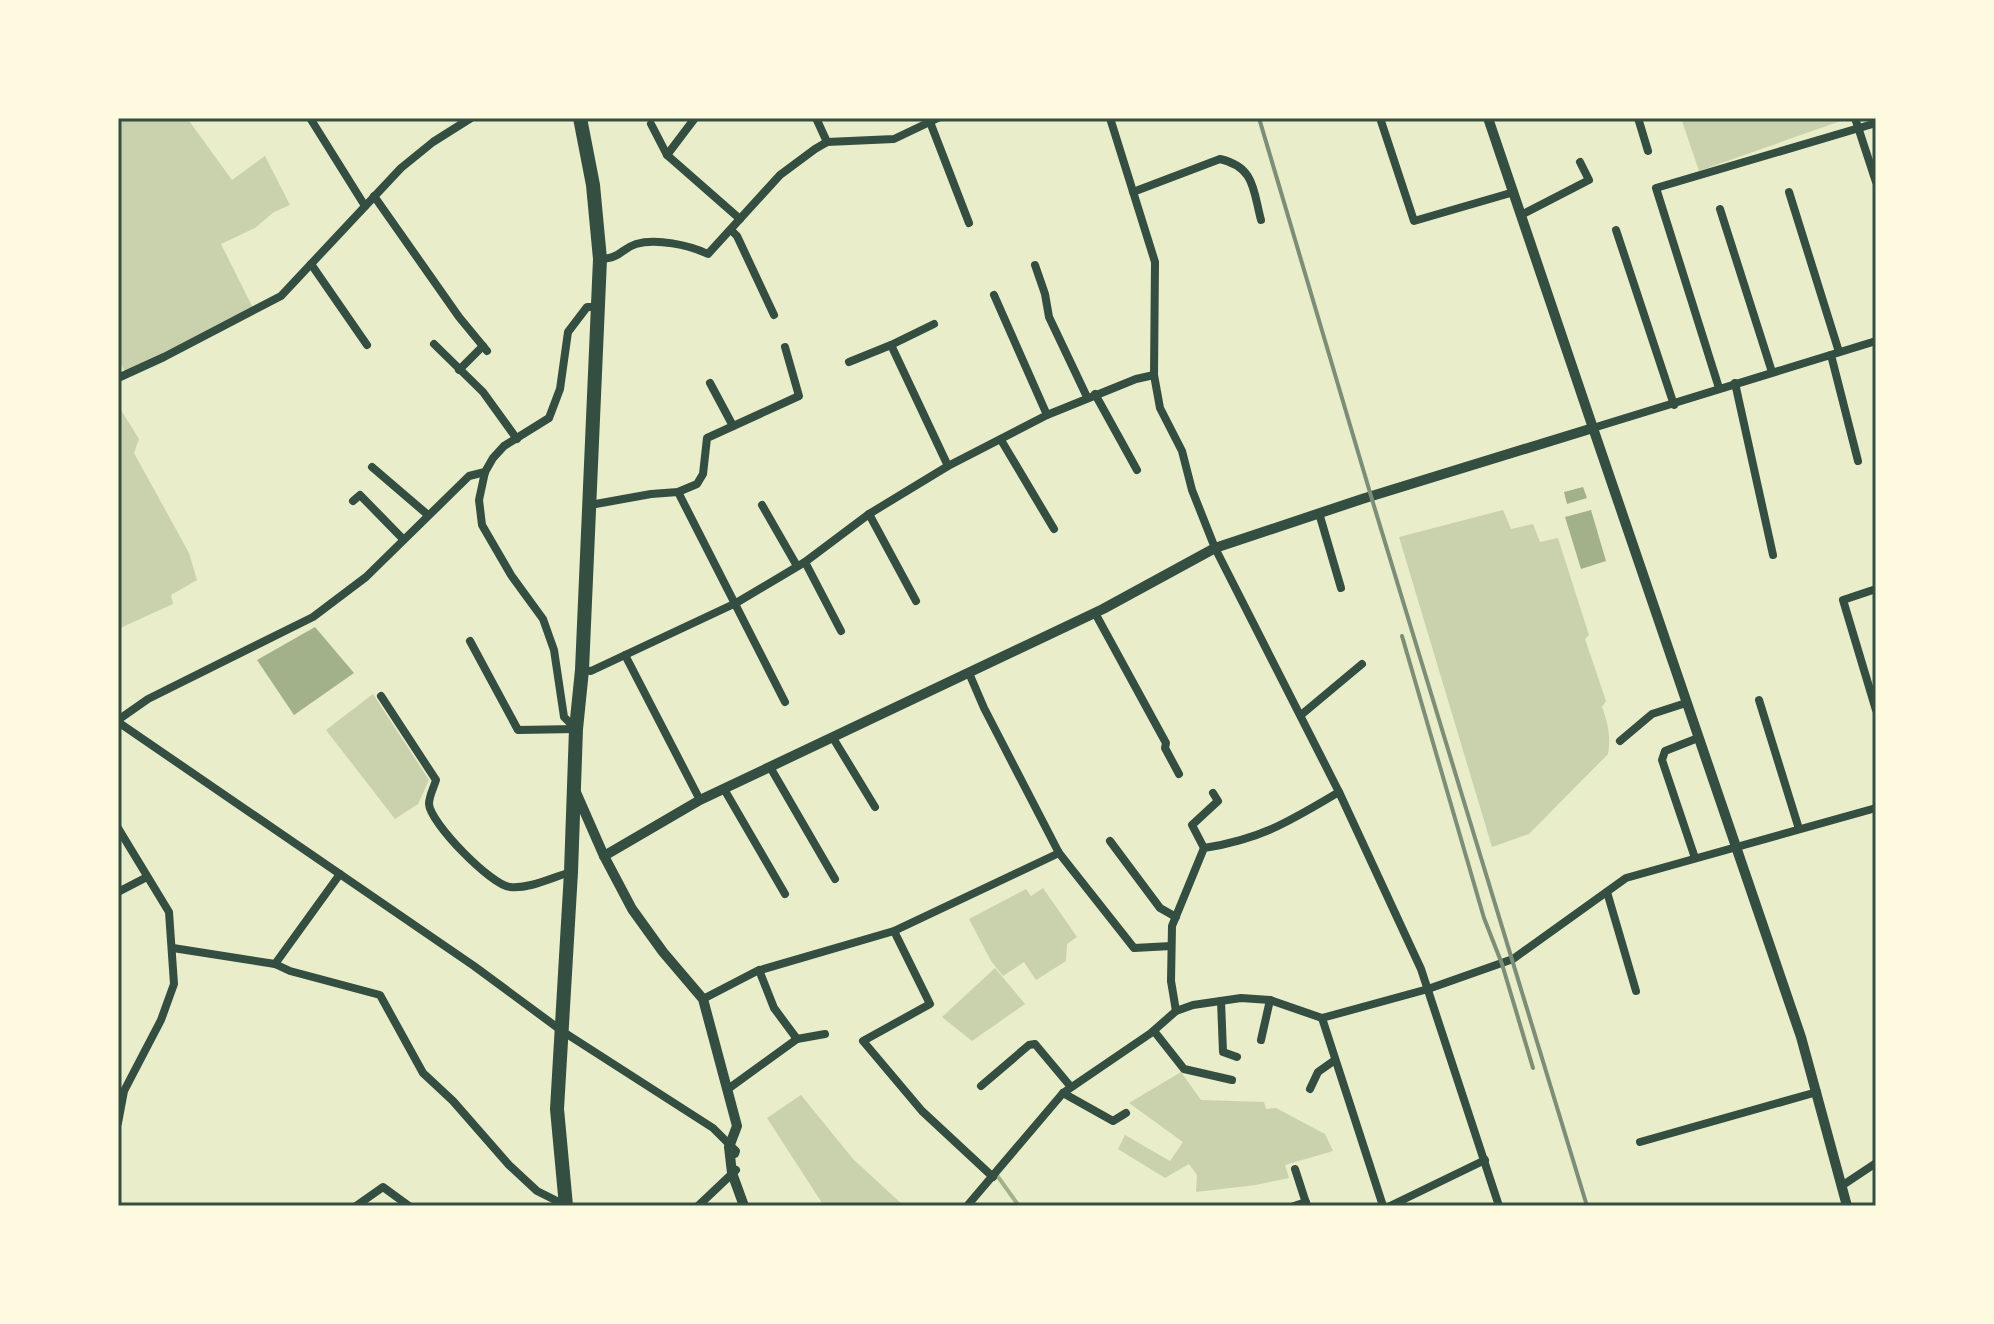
<svg xmlns="http://www.w3.org/2000/svg" width="1994" height="1324" viewBox="0 0 1994 1324" font-family="'Fira Sans',sans-serif">
	<style>
		.green { fill: #cad2ad }
		.water { fill: #a3b18a }
		.lines { fill: none; stroke-linecap: round; stroke-linejoin: round }
		.stream { stroke: #a3b18a; stroke-width: 4 }
		.minor { stroke: #344e41; stroke-width: 8 }
		.tertiary { stroke: #344e41; stroke-width: 10 }
		.trunk { stroke: #344e41; stroke-width: 14 }
		.rail { stroke: #7c8e77; stroke-width: 4 }
		.neatline { fill: none; stroke: #344e41; stroke-width: 3 }
	</style>
	<rect width="100%" height="100%" fill="#e9edc9"/>
	<!-- green -->
	<g class="green">
		<polygon points="118,118 187,118 232,180 265,156 290,205 274,212 255,228 221,244 254,310 126,374 118,358"/>
		<polygon points="1681,118 1849,118 1699,171"/>
		<polygon points="121,410 139,439 134,453 189,553 197,580 171,595 173,604 118,629 118,412"/>
		<path d="M 1503,510 L 1511,529 L 1533,524 L 1540,542 L 1558,538 L 1589,635 L 1585,639 L 1606,701 L 1602,707 C 1608,723 1611,737 1608,754 L 1529,834 L 1492,847 L 1399,537 Z"/>
		<polygon points="373,694 429,780 418,804 395,819 326,730"/>
		<polygon points="1043,888 1077,937 1067,944 1066,961 1036,980 1024,962 1003,976 991,961 969,919 1026,889 1031,896"/>
		<polygon points="995,968 1025,1004 972,1041 942,1017"/>
		<polygon points="1181,1072 1201,1100 1264,1102 1266,1109 1276,1108 1325,1134 1333,1151 1285,1165 1289,1178 1256,1185 1196,1192 1197,1175 1189,1164 1165,1178 1118,1149 1125,1135 1170,1161 1183,1142 1129,1103"/>
		<polygon points="801,1095 853,1159 904,1206 824,1206 767,1118"/>
	</g>
	<!-- water -->
	<g class="water">
		<polygon points="1583,487 1587,498 1567,504 1564,492"/>
		<polygon points="1591,510 1606,561 1581,569 1565,517"/>
		<polygon points="315,627 354,673 294,715 257,660"/>
	</g>
	<g class="lines">
		<!-- stream -->
		<polyline class="stream" points="996,1174 1019,1206"/>
		<!-- minor -->
		<g class="minor">
			<polyline points="310,118 365,206"/>
			<polyline points="816,118 827,142"/>
			<polyline points="1110,118 1155,262 1154,375 1160,408 1182,451 1192,490 1215,548 1339,792 1421,969 1499,1206"/>
			<polyline points="1380,118 1414,221 1514,192"/>
			<polyline points="1638,118 1648,151"/>
			<polyline points="1855,118 1876,182"/>
			<polyline points="930,122 969,223"/>
			<polyline points="651,124 667,155 740,219"/>
			<polyline points="667,155 695,118"/>
			<path d="M 1133,192 L 1220,159 C 1255,167 1253,190 1261,220"/>
			<polyline points="1789,192 1839,352"/>
			<polyline points="374,196 459,317 487,351"/>
			<polyline points="1720,209 1772,372"/>
			<polyline points="1521,215 1589,180 1580,162"/>
			<polyline points="731,230 737,236 774,315"/>
			<polyline points="1616,230 1674,405"/>
			<path d="M 600,259 C 622,258 620,249 636,244 C 656,238 689,245 708,254 L 780,175 L 815,149 L 827,142 L 894,139 L 938,118"/>
			<polyline points="311,264 367,345"/>
			<polyline points="1035,265 1045,294 1049,317 1087,397"/>
			<polyline points="994,295 1047,415"/>
			<polyline points="434,344 483,392 517,439"/>
			<polyline points="891,345 934,324"/>
			<polyline points="1831,355 1858,461"/>
			<polyline points="849,362 891,345 948,466"/>
			<polyline points="459,370 483,346"/>
			<polyline points="118,378 164,357 281,296 401,168 433,142 471,118"/>
			<polyline points="710,383 733,426"/>
			<polyline points="1735,383 1773,555"/>
			<polyline points="1719,388 1656,188 1876,123"/>
			<polyline points="1095,394 1137,470"/>
			<polyline points="1593,428 1876,341"/>
			<polyline points="1001,440 1054,529"/>
			<polyline points="372,467 428,515"/>
			<polyline points="678,492 785,702"/>
			<polyline points="353,501 360,495 403,539"/>
			<polyline points="590,505 651,494 678,492 697,484 703,474 707,438 799,396 785,347"/>
			<polyline points="762,505 797,566"/>
			<polyline points="1319,513 1341,588"/>
			<polyline points="869,514 916,601"/>
			<polyline points="805,562 841,631"/>
			<polyline points="1876,589 1843,600 1876,710"/>
			<polyline points="1095,613 1166,743 1165,748 1179,774"/>
			<polyline points="470,641 518,730 576,729"/>
			<polyline points="625,655 700,800"/>
			<polyline points="582,670 591,671 736,603 805,562 869,514 948,466 1047,415 1136,379 1154,375"/>
			<polyline points="969,673 984,708 1059,853 1134,948 1171,946"/>
			<path d="M 381,696 L 436,780 C 434,787 429,796 429,804 C 430,823 492,886 510,887 C 530,889 553,877 571,872"/>
			<polyline points="1759,700 1799,829"/>
			<polyline points="1301,715 1362,664"/>
			<polyline points="118,720 148,699 313,617 366,577 469,476 485,472"/>
			<polyline points="118,722 474,966 562,1031 713,1128 736,1151 735,1154"/>
			<polyline points="576,729 564,717 554,650 543,619 511,575 482,525 479,500 485,472 493,458 504,446 549,418 560,389 568,332 587,307 599,307"/>
			<polyline points="833,738 875,807"/>
			<polyline points="1620,741 1652,714 1686,703"/>
			<polyline points="770,767 835,879"/>
			<polyline points="724,789 785,894"/>
			<polyline points="118,828 169,912 174,984 161,1020 124,1091 118,1123"/>
			<polyline points="1110,841 1160,908 1176,917"/>
			<polyline points="1204,848 1192,825 1218,801 1213,793"/>
			<polyline points="1695,858 1662,760 1665,751 1698,738"/>
			<polyline points="118,892 147,877"/>
			<polyline points="1607,892 1636,991"/>
			<polyline points="894,931 930,1004 863,1041 922,1111 993,1177"/>
			<polyline points="173,948 275,964 290,971 380,995 423,1073 453,1101 509,1165 537,1191 565,1205"/>
			<polyline points="275,964 340,874"/>
			<polyline points="759,970 774,1008 797,1039"/>
			<polyline points="703,999 757,971 894,931 1059,853"/>
			<polyline points="1221,1001 1223,1052 1237,1057"/>
			<path d="M 1176,1011 L 1171,981 L 1172,926 L 1204,848 C 1262,839 1290,821 1339,792"/>
			<polyline points="1322,1018 1383,1206"/>
			<polyline points="1154,1031 1184,1069 1232,1080"/>
			<polyline points="1261,1040 1270,1000"/>
			<polyline points="981,1086 1029,1045 1035,1044 1071,1087"/>
			<polyline points="728,1089 797,1039 825,1034"/>
			<polyline points="1310,1089 1318,1072 1335,1060"/>
			<polyline points="1063,1093 1113,1121 1126,1113"/>
			<polyline points="1640,1142 1817,1092"/>
			<polyline points="1295,1169 1307,1206"/>
			<polyline points="1843,1185 1876,1163"/>
			<polyline points="356,1206 383,1187 409,1206"/>
			<polyline points="698,1206 736,1170"/>
			<polyline points="967,1206 1063,1093 1151,1033 1176,1011 1193,1005 1241,998 1270,1000 1322,1018 1428,989 1513,959 1626,878 1876,808"/>
			<polyline points="1294,1206 1306,1202"/>
			<polyline points="1390,1206 1485,1160"/>
		</g>
		<!-- tertiary -->
		<g class="tertiary">
			<polyline points="1488,118 1593,428"/>
			<polyline points="575,790 604,856 632,909 663,952 703,999 737,1126 729,1147 732,1173 744,1206"/>
			<polyline points="604,856 700,800 1103,609 1215,548 1362,499 1593,428 1801,1037 1847,1206"/>
		</g>
		<!-- trunk -->
		<polyline class="trunk" points="566,1206 557,1109 571,872 576,729 582,670 600,259 593,185 580,118"/>
		<!-- rail -->
		<g class="rail">
			<polyline points="1259,118 1374,506 1587,1206"/>
			<polyline points="1402,636 1484,918 1502,964 1533,1068"/>
		</g>
	</g>
	<!-- border -->
	<rect width="1994" height="1324" fill="none" stroke="#fefae0" stroke-width="240"/>
	<rect x="120" y="120" width="1754" height="1084" class="neatline"/>
</svg>
